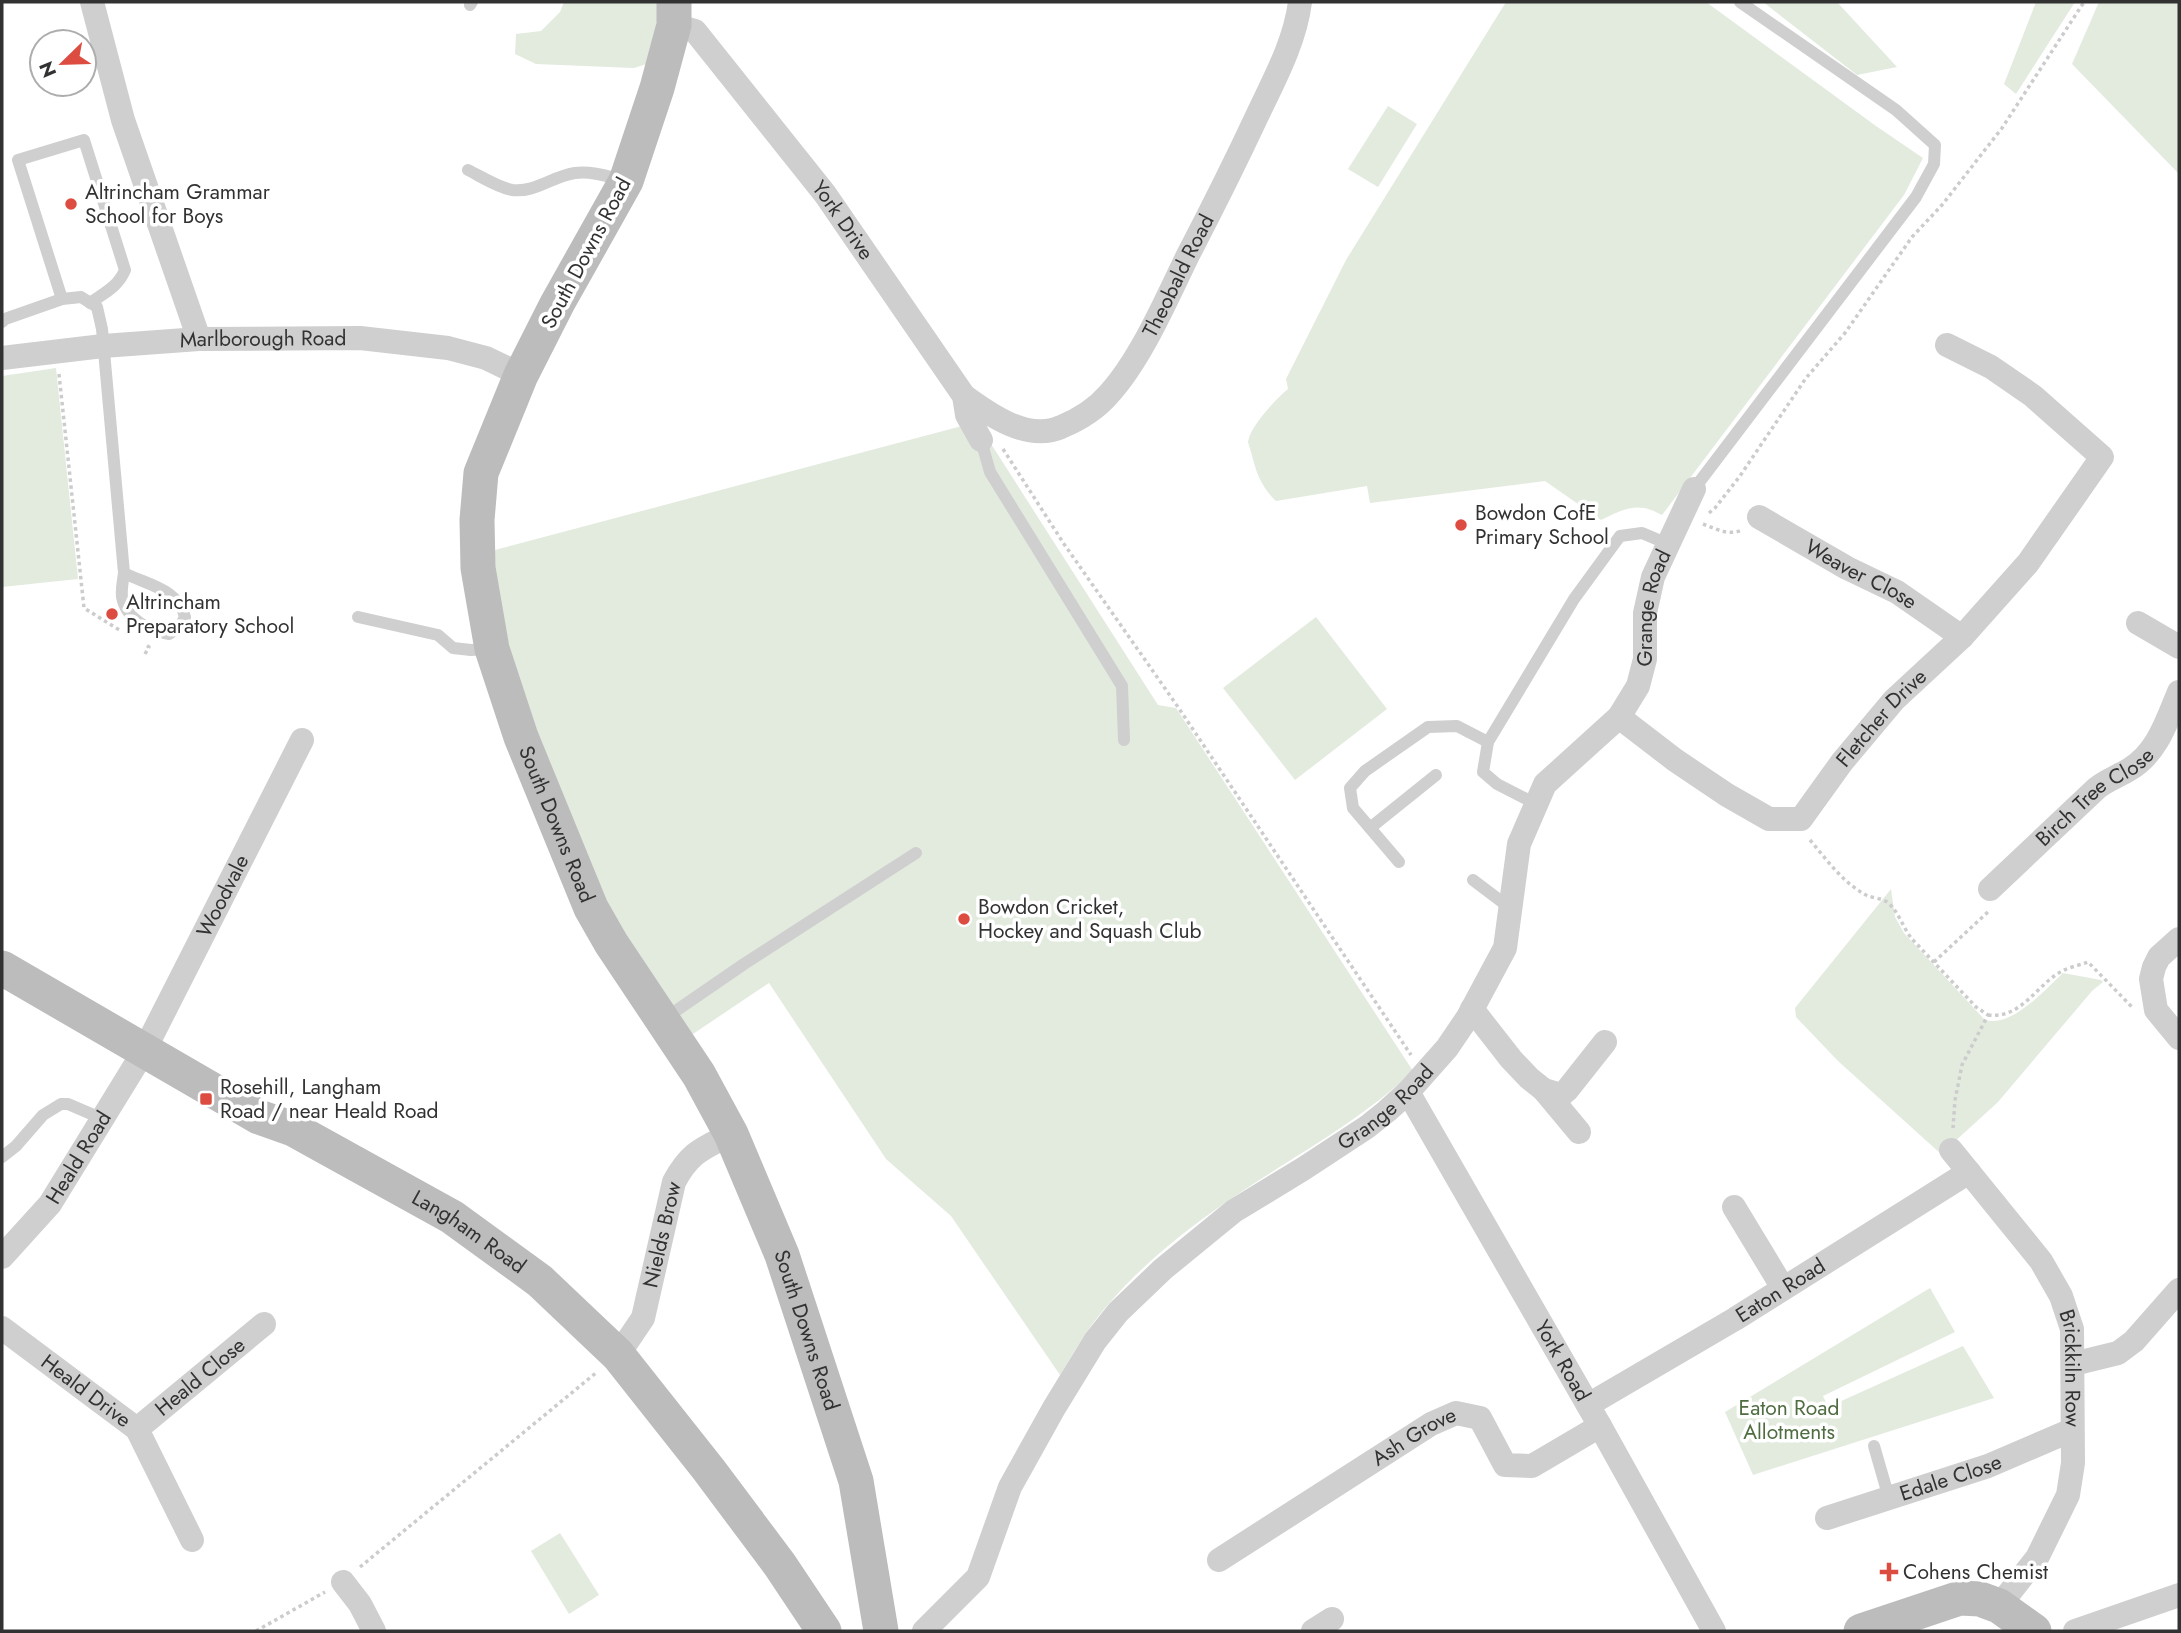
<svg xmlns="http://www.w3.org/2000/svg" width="2181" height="1633" viewBox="0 0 2181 1633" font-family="Jost,sans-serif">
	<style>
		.green { fill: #e3ebdf }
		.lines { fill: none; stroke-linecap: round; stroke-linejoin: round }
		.path { stroke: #ccc; stroke-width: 3.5; stroke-dasharray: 3.5 3.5; stroke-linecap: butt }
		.lane { stroke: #cfcfcf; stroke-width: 12 }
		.street { stroke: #cfcfcf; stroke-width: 24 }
		.secondary { stroke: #bcbcbc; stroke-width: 35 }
		.poi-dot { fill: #dd4c40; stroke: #fff; stroke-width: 2.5 }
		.labels { text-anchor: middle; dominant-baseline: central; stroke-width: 7; stroke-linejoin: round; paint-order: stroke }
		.poi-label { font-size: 21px; fill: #323232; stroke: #fff; text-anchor: start }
		.street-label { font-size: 21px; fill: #323232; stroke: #fff }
		.park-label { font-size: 21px; fill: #4f6d41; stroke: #fff }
	</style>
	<rect width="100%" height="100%" fill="#fff"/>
	<!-- green -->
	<g class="green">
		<polygon points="564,2 660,2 650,63 634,68 536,64 515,54 516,34 541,31 560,12"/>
		<path d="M 1506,2 L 1706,2 L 1876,126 L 1923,158 L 1904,195 L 1662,515 C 1637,501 1624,509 1601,520 L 1545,481 L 1370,503 L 1367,486 L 1276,501 C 1261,487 1256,472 1251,452 C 1251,452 1248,442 1248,442 C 1250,426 1276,399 1288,389 L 1286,379 L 1346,260 Z"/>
		<polygon points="1763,2 1837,2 1897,67 1857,75"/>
		<polygon points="2036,2 2075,2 2016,94 2004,84"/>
		<polygon points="2099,2 2179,2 2179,174 2072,64"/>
		<polygon points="1388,106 1417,124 1378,187 1348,169"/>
		<polygon points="56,368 78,579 2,587 2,376"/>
		<path d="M 977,422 L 1158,705 L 1176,708 L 1413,1071 C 1357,1124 1288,1159 1225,1203 C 1176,1237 1127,1277 1091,1326 C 1080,1341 1070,1359 1060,1375 L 951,1216 L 886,1159 L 769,983 L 687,1038 L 597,886 L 517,684 L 495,582 L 495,550 Z"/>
		<polygon points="1316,617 1387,709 1295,780 1223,688"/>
		<path d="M 1891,889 L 1895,917 L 1904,933 L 1985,1020 C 2011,1028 2045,990 2063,973 L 2101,980 L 2103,982 L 2092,991 L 1998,1102 L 1941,1154 L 1838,1061 L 1796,1017 L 1795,1008 Z"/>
		<polygon points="1930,1288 1955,1332 1823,1396 1828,1407 1963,1346 1994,1398 1753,1475 1725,1412"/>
		<polygon points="560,1533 599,1595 569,1614 531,1551"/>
	</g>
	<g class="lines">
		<!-- path -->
		<g class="path">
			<polyline points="59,374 84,608 121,631"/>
			<polyline points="1003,449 1064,544 1178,707 1411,1055"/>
			<polyline points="1709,513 1715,508 1740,476 1806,378 1845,333 1912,237 1942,205 2002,128 2084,2"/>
			<path d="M 1703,524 C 1716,529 1729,536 1742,530"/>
			<polyline points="145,654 149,647 146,645"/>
			<path d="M 1810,840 C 1827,860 1842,882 1866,895 C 1872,898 1881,898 1887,902 C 1898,910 1903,928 1912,939 L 1976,1007 L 1988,1015 L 1962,1065 L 1955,1100 L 1953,1128"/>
			<polyline points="1934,962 1989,911"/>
			<path d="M 1988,1015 C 2022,1019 2036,985 2062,971 C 2070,967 2080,965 2088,962 L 2132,1007"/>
			<polyline points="360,1567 597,1372"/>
			<polyline points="256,1631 325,1592"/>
		</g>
		<!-- lane -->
		<g class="lane">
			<polyline points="470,5 472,2"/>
			<path d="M 468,170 C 482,177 497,187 512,190 C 535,193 553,176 575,173 C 591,171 607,176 623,180"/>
			<path d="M 62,299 L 18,160 L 84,140 L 125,270 C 118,287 104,293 90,303"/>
			<path d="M 2,322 L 5,319 L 62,299 L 81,297 L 97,307 L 102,329 L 124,573 C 123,581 121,589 122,597 C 126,619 149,631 169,634 L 180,627 L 185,617 C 178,589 148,585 124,573"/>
			<polyline points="981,440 990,472 1122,686 1124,740"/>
			<polyline points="1694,489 1916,197 1934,164 1935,145 1896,110 1740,2"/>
			<polyline points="358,617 438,635 453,648 471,650 489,649"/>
			<polyline points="1536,804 1497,784 1483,772 1488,742 1574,599 1620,536 1642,533 1668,544"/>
			<polyline points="1370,828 1436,775"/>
			<polyline points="1399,862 1353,808 1350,788 1365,771 1428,727 1457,726 1488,742"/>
			<polyline points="1473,880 1510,908"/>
			<polyline points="664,1019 744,964 916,853"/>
			<polyline points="2,1157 16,1146 43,1115 61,1104 68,1104 103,1119"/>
			<polyline points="1874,1446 1889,1498"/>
		</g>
		<!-- street -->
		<g class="street">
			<polyline points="92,2 123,120 199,339"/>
			<path id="s1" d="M 674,25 L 695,31 L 825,194 L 964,396 L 967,415 L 981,440"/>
			<path id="s2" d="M 2,358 L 103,346 L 199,339 L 360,338 L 448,348 L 486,358 L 521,375"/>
			<path id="s3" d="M 964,396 C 990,415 1028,442 1061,427 C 1078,420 1097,408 1109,394 C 1141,359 1167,298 1188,255 C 1212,209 1235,163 1257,116 C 1274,80 1295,42 1300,2"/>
			<path id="s4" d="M 1759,517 L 1847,568 L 1897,592 L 1962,637"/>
			<polyline points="2138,623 2179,647"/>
			<path id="s5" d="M 1619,717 L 1675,760 L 1727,795 L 1769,819 L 1801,819 L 1842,762 L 1894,700 L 1962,637 L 2028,563 L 2102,457 L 2033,396 L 1991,367 L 1947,345"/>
			<path id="s6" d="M 1990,889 L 2097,788 C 2107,780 2119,776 2130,769 C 2158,752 2167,720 2179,692"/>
			<polyline points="2179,939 2159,957 2154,967 2151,979 2156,1010 2179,1038"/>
			<polyline points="1472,1009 1511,1059 1529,1078 1544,1090 1579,1132"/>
			<polyline points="1544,1090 1561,1095 1567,1090 1605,1042"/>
			<path id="s7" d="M 1408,1092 L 1600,1426 L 1714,1631"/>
			<path id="s8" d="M 1951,1150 L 2041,1261 L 2061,1296 L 2072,1329 L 2073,1463 L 2068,1495 L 2037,1558 L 1999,1606"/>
			<polyline points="1734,1207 1783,1288"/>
			<path id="s9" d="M 2,1257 L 50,1204 L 144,1051 L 302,740"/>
			<path id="s10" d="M 2,1328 L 137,1429 L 192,1540"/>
			<path id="s11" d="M 618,1355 L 643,1318 L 674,1182 C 690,1152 702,1149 731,1134"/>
			<polyline points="2073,1364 2118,1353 2134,1341 2179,1290"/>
			<path id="s12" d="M 1588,1405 L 1735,1319 L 1969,1172"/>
			<path id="s13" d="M 137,1429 L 264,1324"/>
			<path id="s14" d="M 1827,1518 L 1988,1466 L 2072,1430"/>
			<path id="s15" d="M 1219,1560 L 1431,1424 L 1456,1413 L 1480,1418 L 1505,1465 L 1532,1466 L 1600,1426"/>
			<polyline points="343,1582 360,1604 374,1631"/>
			<path id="s16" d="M 924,1631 L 978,1577 L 1010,1487 L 1054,1408 L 1095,1341 L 1118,1312 L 1163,1269 L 1234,1211 L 1303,1169 L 1367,1127 L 1387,1111 L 1408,1092 L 1447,1048 L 1468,1017 L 1505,948 L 1519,844 L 1545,784 L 1619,717 L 1638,686 L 1645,659 L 1645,613 L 1653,577 L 1694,489"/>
			<polyline points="1313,1631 1332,1619"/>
			<polyline points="2075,1631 2179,1595"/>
		</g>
		<!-- secondary -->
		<g class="secondary">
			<path id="s17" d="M 674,2 L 674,25 L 657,88 L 626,181 L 557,304 L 521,375 L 481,473 L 477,520 L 478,568 L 492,649 L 521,737 L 591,908 L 611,943 L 699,1075 L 731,1134 L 782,1255 L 856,1481 L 881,1631"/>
			<path id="s18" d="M 2,968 L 259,1117 L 293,1129 L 452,1217 L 540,1281 L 618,1355 L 709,1470 L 780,1565 L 824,1631"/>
			<polyline points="1861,1631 1960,1598 1980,1599 1999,1606 2034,1631"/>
		</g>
	</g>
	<!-- markers -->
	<g class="poi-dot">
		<circle cx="71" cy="204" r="7"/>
		<circle cx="1461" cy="525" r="7"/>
		<circle cx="112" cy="614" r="7"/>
		<circle cx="964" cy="919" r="7"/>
		<rect x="199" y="1092" width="14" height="14" rx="3.5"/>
		<path d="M1885.5 1561.5h7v7h7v7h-7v7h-7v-7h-7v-7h7z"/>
	</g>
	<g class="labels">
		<!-- poi labels -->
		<g class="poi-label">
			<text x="85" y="192">Altrincham Grammar<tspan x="85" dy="24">School for Boys</tspan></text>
			<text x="1475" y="513">Bowdon CofE<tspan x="1475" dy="24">Primary School</tspan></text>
			<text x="126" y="602">Altrincham<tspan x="126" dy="24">Preparatory School</tspan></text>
			<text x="978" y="907">Bowdon Cricket,<tspan x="978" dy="24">Hockey and Squash Club</tspan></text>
			<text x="220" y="1087">Rosehill, Langham<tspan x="220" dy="24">Road / near Heald Road</tspan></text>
			<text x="1903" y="1572">Cohens Chemist</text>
		</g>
		<!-- street labels -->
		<g class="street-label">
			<text stroke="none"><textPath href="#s1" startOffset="262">York Drive</textPath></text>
			<text transform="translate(586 253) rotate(-62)">South Downs Road</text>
			<text stroke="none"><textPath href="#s3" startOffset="303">Theobald Road</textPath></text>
			<text stroke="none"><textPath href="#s2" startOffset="262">Marlborough Road</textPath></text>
			<text stroke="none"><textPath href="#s4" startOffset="117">Weaver Close</textPath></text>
			<text stroke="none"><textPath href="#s16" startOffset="1304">Grange Road</textPath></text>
			<text stroke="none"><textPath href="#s5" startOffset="343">Fletcher Drive</textPath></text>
			<text stroke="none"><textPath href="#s6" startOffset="140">Birch Tree Close</textPath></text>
			<text stroke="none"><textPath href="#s17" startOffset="877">South Downs Road</textPath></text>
			<text stroke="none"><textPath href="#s9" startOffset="425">Woodvale</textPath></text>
			<text stroke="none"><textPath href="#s16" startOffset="716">Grange Road</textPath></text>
			<text stroke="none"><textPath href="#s9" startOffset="126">Heald Road</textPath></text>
			<text stroke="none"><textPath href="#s18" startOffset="537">Langham Road</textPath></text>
			<text stroke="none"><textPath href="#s11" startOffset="130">Nields Brow</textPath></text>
			<text stroke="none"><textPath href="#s12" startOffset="224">Eaton Road</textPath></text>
			<text stroke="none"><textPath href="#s17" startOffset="1444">South Downs Road</textPath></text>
			<text stroke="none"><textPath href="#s7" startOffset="310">York Road</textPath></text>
			<text stroke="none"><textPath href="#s8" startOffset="257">Brickkiln Row</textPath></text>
			<text stroke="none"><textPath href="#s13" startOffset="82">Heald Close</textPath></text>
			<text stroke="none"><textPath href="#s10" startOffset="105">Heald Drive</textPath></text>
			<text stroke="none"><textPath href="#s15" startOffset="231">Ash Grove</textPath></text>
			<text stroke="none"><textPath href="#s14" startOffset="130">Edale Close</textPath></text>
		</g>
		<!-- park labels -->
		<g class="park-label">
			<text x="1789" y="1408">Eaton Road<tspan x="1789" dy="24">Allotments</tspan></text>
		</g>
	</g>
	<!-- border -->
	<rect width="2181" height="1633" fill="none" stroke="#323232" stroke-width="7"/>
	<!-- north arrow -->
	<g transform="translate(63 63) rotate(247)"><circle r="33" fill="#ffffff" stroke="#adadad" stroke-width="2"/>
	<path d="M0-5L12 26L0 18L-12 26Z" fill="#dd4c40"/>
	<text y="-10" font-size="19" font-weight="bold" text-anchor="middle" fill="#323232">N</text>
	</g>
</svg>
